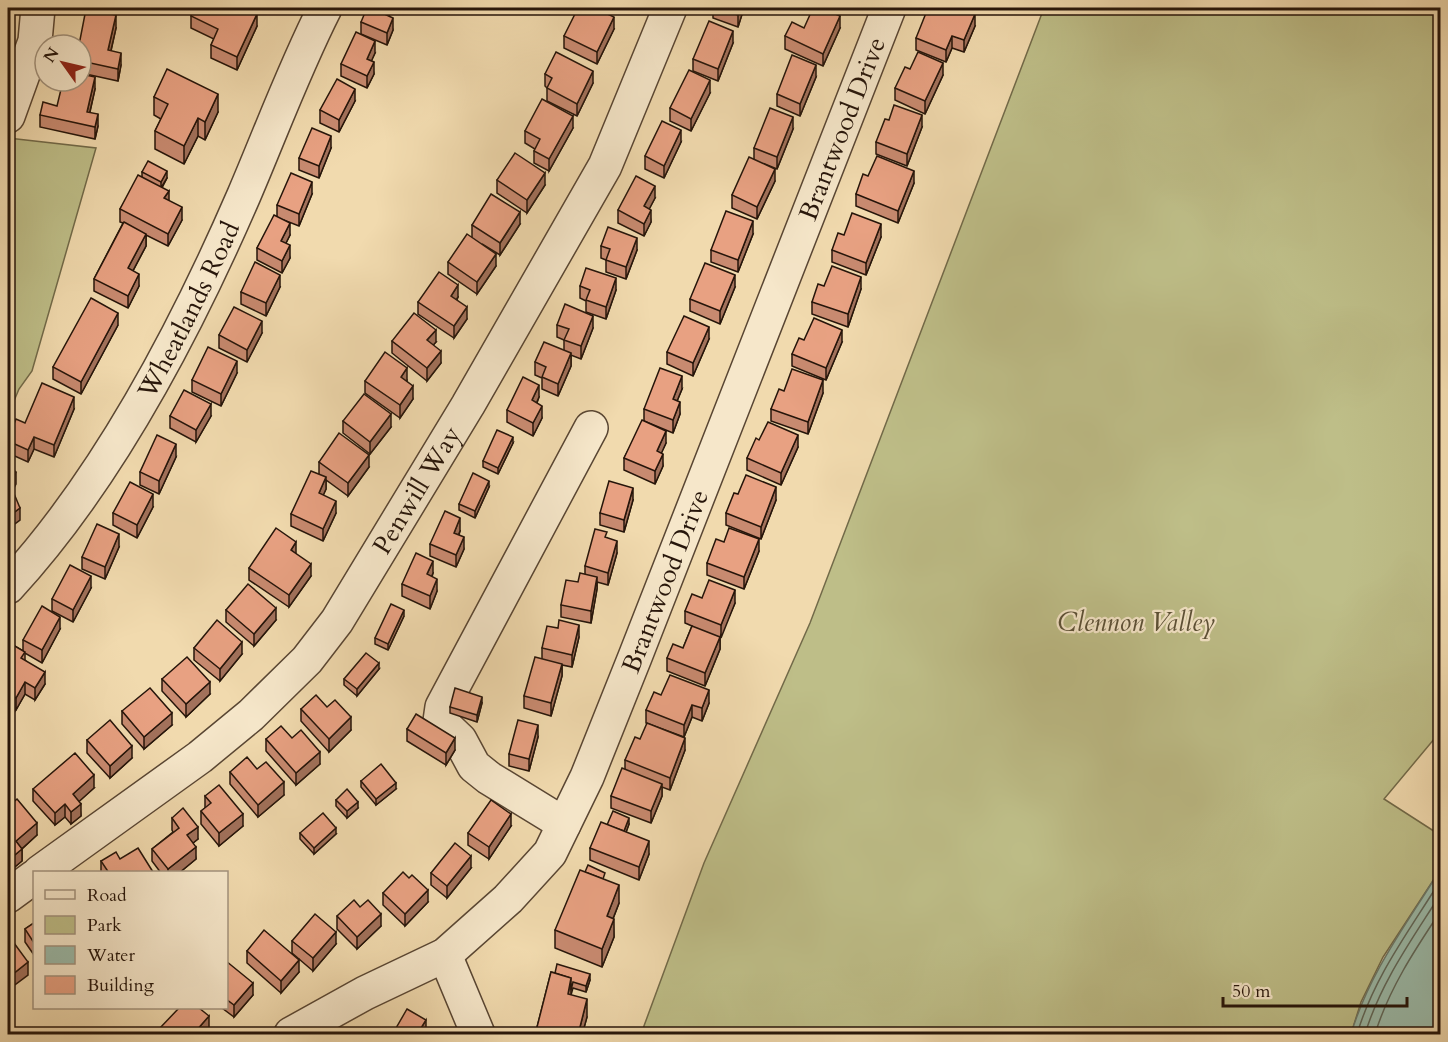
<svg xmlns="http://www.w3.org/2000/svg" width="1448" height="1042" viewBox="0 0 1448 1042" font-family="Cardo,serif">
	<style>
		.green { fill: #bebe88; stroke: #726a49; stroke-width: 1.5 }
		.water { fill: #9bbbaa; stroke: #6c796a; stroke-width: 1.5 }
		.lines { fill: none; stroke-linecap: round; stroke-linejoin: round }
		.shore { stroke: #60685a; stroke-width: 1.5 }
		.minor-casing { stroke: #594633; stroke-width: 36 }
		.minor { stroke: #f6e7ca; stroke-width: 33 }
		.wall { fill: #c88a70; stroke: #26150a; stroke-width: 1.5 }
		.shaded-wall { fill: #a2715b; stroke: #26150a; stroke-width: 1.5 }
		.building { fill: #e8a182; stroke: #26150a; stroke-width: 1.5 }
		.labels { text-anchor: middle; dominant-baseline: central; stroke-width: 4.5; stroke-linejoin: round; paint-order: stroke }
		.street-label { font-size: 26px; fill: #26150a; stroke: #f6e7ca }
		.park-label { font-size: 26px; font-style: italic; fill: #5b5036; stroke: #f6e7ca }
	</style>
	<rect width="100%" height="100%" fill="#f1daae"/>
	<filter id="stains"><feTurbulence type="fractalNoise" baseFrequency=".00333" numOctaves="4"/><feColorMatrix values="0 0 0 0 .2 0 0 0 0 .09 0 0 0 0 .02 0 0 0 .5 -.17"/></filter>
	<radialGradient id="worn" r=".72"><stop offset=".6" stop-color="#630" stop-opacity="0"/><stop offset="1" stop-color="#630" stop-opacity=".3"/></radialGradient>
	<!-- green -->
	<g class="green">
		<polygon points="1044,8 1440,8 1440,732 1384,799 1440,835 1440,870 1383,957 1361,1002 1351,1034 641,1034 704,863 810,623"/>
		<polygon points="8,138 96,148 32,371 19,389 8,415"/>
	</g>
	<!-- water -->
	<path class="water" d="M 1440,870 L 1440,1034 L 1351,1034 C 1370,971 1406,925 1440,870 Z"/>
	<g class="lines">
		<!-- shore -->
		<g class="shore">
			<path d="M 1357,1034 C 1375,975 1408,933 1440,881"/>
			<path d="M 1365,1034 C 1381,982 1411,941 1440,895"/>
			<path d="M 1375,1034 C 1389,989 1414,951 1440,912"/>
		</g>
		<defs>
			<g id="minor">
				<polyline points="8,116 35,41 38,8"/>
				<path id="s1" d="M 8,587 C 107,480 186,329 244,195 C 271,132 294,69 325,8"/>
				<polyline points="564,824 489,778 474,766 460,740 440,721 442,707 591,428"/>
				<path id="s2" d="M 40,872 L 200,757 L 251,715 L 307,660 L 337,621 L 468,405 L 605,166 L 670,8"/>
				<polyline points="8,896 34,877"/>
				<polyline points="445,955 478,1034"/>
				<path id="s3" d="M 291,1034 L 365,993 L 445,955 L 508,899 L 550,853 L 587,777 L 635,657 L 889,8"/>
			</g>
		</defs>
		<!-- minor casing -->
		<use href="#minor" class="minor-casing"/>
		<!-- minor -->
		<use href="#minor" class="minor"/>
	</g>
	<!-- wall -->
	<g class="wall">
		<polygon points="88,8 117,8 117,10"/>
		<polygon points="616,8 626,8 625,10"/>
		<polygon points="713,8 744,8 738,27 713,18"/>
		<polygon points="191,16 257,26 237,70 211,58 211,45 214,39 191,28"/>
		<polygon points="389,16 393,30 387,45 361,34 361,22"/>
		<polygon points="975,26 964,52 952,48 946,62 916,50 916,38"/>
		<polygon points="116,28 111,51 121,65 118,81 81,73 81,45"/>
		<polygon points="840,28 823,66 785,49 785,36"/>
		<polygon points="614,29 597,64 564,48 564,36"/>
		<polygon points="733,43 718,81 693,71 693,59"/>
		<polygon points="375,53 371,61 374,74 367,88 341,76 341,64"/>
		<polygon points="910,69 943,75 925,114 895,100 895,88"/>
		<polygon points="545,74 593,83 577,116 547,101 547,88 545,86"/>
		<polygon points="816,77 800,116 777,106 777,94"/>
		<polygon points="95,89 90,112 98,126 95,139 40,127 40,115 57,106"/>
		<polygon points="710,93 691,131 670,121 670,108"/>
		<polygon points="154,97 218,112 205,140 198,136 184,164 155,149 155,131 161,119 154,115"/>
		<polygon points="355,101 339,132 320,123 320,110"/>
		<polygon points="922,127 907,166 876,154 876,142"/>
		<polygon points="573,128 549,171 534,163 534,151 535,149 525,143 525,131"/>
		<polygon points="793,129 777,169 765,164 775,181 757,219 732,208 732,195 754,159 754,148"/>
		<polygon points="681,142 664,178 645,169 645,156"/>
		<polygon points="331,148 319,178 299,170 299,158"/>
		<polygon points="142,172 167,178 162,188 169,201 182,220 168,246 146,235 146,246 133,271 139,286 128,308 94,291 94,279 123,223 120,222 120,209 142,177"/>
		<polygon points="868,176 914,183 898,223 856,206 856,194"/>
		<polygon points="497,180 545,185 527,213 497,193"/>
		<polygon points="312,194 299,226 284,220 290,235 286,243 290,258 282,273 257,260 257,248 277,216 277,205"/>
		<polygon points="655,198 649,209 651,222 644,236 618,223 618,210"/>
		<polygon points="520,224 500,255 482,244 496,266 477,294 448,274 448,262 472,237 472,225"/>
		<polygon points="753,234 738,272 711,262 711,250"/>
		<polygon points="844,235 881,237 866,275 832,262 832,250"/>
		<polygon points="601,246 637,250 626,279 606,272 606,260 601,258"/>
		<polygon points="580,286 616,290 606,319 586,312 586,301 580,298"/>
		<polygon points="824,286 861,289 848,327 812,314 812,302"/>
		<polygon points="280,287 266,316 241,304 241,292"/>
		<polygon points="735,287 720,324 690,311 690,299"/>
		<polygon points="458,297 457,300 467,319 454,338 418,314 418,302"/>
		<polygon points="118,325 81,394 53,379 53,367"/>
		<polygon points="557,325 593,328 581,359 571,355 571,366 558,396 542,389 542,378 535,375 535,362 564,350 564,340 557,337"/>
		<polygon points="262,333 247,362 219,348 219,335"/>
		<polygon points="709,339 693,376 667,364 667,352"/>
		<polygon points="392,341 436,342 433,345 441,363 427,381 392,353"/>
		<polygon points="842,342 826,380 792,366 792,354"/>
		<polygon points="237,373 221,406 192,392 192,380"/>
		<polygon points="407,380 407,381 413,399 400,418 365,393 365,381"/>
		<polygon points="682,389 677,401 680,414 673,433 644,421 666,443 661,453 663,466 655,484 624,470 624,458 644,421 644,409"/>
		<polygon points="784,391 823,393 808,434 771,421 771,409"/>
		<polygon points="539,397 537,403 542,418 533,436 507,422 507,410"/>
		<polygon points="74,409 54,457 34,449 28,462 8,453 8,439 25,423"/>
		<polygon points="170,416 211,416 196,442 170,428"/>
		<polygon points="343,421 391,427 370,454 343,433"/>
		<polygon points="759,440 798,447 781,485 747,470 747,458"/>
		<polygon points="513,443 498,474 483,467 483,461"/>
		<polygon points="176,457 159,494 140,485 140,472"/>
		<polygon points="319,462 369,467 348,496 326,480 326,489 323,495 336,513 323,541 291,526 291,514 319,474"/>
		<polygon points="489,487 475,518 459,510 459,504"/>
		<polygon points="738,494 776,500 761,539 726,525 726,513"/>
		<polygon points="633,500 624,532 600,525 600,513"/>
		<polygon points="153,507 137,538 113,525 113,513"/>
		<polygon points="460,531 459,535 464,549 456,567 430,556 430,544"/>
		<polygon points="607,538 617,553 608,585 597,582 597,589 591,623 561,617 561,605 578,582 585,575 585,566"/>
		<polygon points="724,542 759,551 744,589 707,575 707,563"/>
		<polygon points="119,547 105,579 82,569 82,557"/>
		<polygon points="249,568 311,576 289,607 249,580"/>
		<polygon points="433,573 432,577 437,591 430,609 402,596 402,584"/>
		<polygon points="91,588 73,622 52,611 52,599"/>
		<polygon points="702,598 735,603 720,637 720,649 705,686 667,671 667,658 683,648 692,626 685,623 685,611"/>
		<polygon points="226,610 276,620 254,646 226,622"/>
		<polygon points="404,616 388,650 375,644 375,638"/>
		<polygon points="558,628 579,637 572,667 562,665 562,676 551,716 524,708 524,696 542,659 542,648"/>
		<polygon points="60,629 42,663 25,653 25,660 45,684 35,700 25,694 16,710 8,705 8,642 23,651 23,640"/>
		<polygon points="194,648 242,654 220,681 194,660"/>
		<polygon points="379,669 357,696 344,685 344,679"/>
		<polygon points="162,679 210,694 186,717 162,691"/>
		<polygon points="661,695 709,703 702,721 692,717 684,737 646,723 646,710"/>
		<polygon points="482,703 477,722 450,713 450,707"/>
		<polygon points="327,707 351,730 329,752 301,721 301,709"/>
		<polygon points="122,711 172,725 144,749 122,724"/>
		<polygon points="407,729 455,750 446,765 407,741"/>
		<polygon points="538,737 529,771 509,766 509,754"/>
		<polygon points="292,738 320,764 296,785 266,751 266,739"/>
		<polygon points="640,739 685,750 670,790 662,787 662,796 651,823 611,808 611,796 625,769 625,760"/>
		<polygon points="87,740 132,758 110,778 87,753"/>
		<polygon points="257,769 284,795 258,817 230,784 230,772"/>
		<polygon points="361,781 396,789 376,805 361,787"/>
		<polygon points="94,788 79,801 81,816 71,824 65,817 55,825 33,801 33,789"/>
		<polygon points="205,796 243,826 219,846 201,824 201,811 205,808"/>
		<polygon points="336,800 358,808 347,818 336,806"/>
		<polygon points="8,807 37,835 22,849 22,861 10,871 8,868"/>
		<polygon points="172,818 198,839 193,843 196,859 179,873 161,873 152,861 152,849 173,832 172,830"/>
		<polygon points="629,824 626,832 649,854 639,880 590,860 590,848 607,825"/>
		<polygon points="511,826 489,859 468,845 468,833"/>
		<polygon points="300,833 336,834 314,854 300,839"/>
		<polygon points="120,859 153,873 101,873 101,861"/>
		<polygon points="471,868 447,898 431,885 431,873"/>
		<polygon points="605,880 619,903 613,919 614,937 602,967 555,948 555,930"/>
		<polygon points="383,893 428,902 405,926 383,905"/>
		<polygon points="360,907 381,926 357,949 337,929 337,916"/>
		<polygon points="34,923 34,955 25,942 25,929"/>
		<polygon points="292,941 336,944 313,971 292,953"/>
		<polygon points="247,951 299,972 281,993 247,963"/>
		<polygon points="226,961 253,995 234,1017 222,1008 226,1008"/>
		<polygon points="551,972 590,980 586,992 573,988 571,995 587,1017 582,1035 535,1035"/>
		<polygon points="159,1029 209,1029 204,1035 159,1035"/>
	</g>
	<!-- shaded-wall -->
	<g class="shaded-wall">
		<polygon points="387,8 393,8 384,27 384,14"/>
		<polygon points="740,8 744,8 738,27 738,15"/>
		<polygon points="257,14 257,26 237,70 237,57"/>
		<polygon points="975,14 975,26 964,52 964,40"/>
		<polygon points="116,15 116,28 108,63 108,50"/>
		<polygon points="840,16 840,28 823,66 823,54"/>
		<polygon points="614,17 614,29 597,64 597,52"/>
		<polygon points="393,18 393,30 387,45 387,33"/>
		<polygon points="733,31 733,43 718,81 718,69"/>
		<polygon points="952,36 952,48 946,62 946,50"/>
		<polygon points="375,41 375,53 367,71 367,59"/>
		<polygon points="121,53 121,65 118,81 118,69"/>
		<polygon points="374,62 374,74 367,88 367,76"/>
		<polygon points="943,63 943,75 925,114 925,101"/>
		<polygon points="816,65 816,77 800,116 800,104"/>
		<polygon points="593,71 593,83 577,116 577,104"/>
		<polygon points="95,77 95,89 87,124 87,112"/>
		<polygon points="710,80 710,93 691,131 691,119"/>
		<polygon points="355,89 355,101 339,132 339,120"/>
		<polygon points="218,94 218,112 205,140 205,122"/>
		<polygon points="98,114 98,126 95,139 95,127"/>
		<polygon points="922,115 922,127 907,166 907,154"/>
		<polygon points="573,116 573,128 549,171 549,159"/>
		<polygon points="793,117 793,129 777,169 777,157"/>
		<polygon points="198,118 198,136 184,164 184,146"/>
		<polygon points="681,130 681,142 664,178 664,166"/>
		<polygon points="331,136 331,148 319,178 319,166"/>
		<polygon points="775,169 775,181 757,219 757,207"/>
		<polygon points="167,171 167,178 161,188 161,182"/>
		<polygon points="914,171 914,183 898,223 898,211"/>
		<polygon points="545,173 545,185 527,213 527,200"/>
		<polygon points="312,182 312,194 299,226 299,214"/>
		<polygon points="655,186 655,198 644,219 644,206"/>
		<polygon points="169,191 169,203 164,198"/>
		<polygon points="182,207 182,220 168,246 168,234"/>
		<polygon points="651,210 651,222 644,236 644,224"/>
		<polygon points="520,212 520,224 500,255 500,243"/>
		<polygon points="753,221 753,234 738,272 738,260"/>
		<polygon points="290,223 290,235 281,253 281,241"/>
		<polygon points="881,224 881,237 866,275 866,263"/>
		<polygon points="146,234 146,246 128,280 128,268"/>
		<polygon points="637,238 637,250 626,279 626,267"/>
		<polygon points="290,245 290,258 282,273 282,261"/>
		<polygon points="496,254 496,266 477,294 477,282"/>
		<polygon points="139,274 139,286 128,308 128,296"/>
		<polygon points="280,275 280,287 266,316 266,303"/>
		<polygon points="735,275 735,287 720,324 720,311"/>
		<polygon points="861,277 861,289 848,327 848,314"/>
		<polygon points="616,278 616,290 606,319 606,307"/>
		<polygon points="458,285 458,297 451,308 451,296"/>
		<polygon points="467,307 467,319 454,338 454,326"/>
		<polygon points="118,313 118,325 81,394 81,382"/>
		<polygon points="593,316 593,328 581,359 581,346"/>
		<polygon points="262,321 262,333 247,362 247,350"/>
		<polygon points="709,327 709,339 693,376 693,363"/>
		<polygon points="436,330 436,342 427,352 427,340"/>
		<polygon points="842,330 842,342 826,380 826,368"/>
		<polygon points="441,351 441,363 427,381 427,368"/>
		<polygon points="571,353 571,366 558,396 558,384"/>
		<polygon points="237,361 237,373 221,406 221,394"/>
		<polygon points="407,368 407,380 401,389 401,377"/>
		<polygon points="682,376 682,389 673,411 673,399"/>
		<polygon points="823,380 823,393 808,434 808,422"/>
		<polygon points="539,385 539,397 532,413 532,400"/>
		<polygon points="413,386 413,399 400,418 400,405"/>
		<polygon points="74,397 74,409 54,457 54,445"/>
		<polygon points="680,402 680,414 673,433 673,420"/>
		<polygon points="211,404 211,416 196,442 196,430"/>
		<polygon points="542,406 542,418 533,436 533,423"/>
		<polygon points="391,414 391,427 370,454 370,442"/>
		<polygon points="666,431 666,443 657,463 657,451"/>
		<polygon points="798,435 798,447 781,485 781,473"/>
		<polygon points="34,437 34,449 28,462 28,450"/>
		<polygon points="513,437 513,443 498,474 498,468"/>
		<polygon points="176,444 176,457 159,494 159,481"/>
		<polygon points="663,454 663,466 655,484 655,471"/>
		<polygon points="369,455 369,467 348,496 348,483"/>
		<polygon points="16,472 16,484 10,496 10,484"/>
		<polygon points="326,477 326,489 319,505 319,493"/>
		<polygon points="489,481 489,487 475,518 475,511"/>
		<polygon points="776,487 776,500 761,539 761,527"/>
		<polygon points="633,488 633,500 624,532 624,520"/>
		<polygon points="153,494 153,507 137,538 137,525"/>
		<polygon points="336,501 336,513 323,541 323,529"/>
		<polygon points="20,508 20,520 8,529 8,517"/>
		<polygon points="460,518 460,531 454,545 454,533"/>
		<polygon points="119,534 119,547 105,579 105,567"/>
		<polygon points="464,537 464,549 456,567 456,555"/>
		<polygon points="759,539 759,551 744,589 744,577"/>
		<polygon points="617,541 617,553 608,585 608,573"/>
		<polygon points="296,542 296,554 291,550"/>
		<polygon points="433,561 433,573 427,587 427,574"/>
		<polygon points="311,564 311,576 289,607 289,595"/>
		<polygon points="91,576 91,588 73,622 73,610"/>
		<polygon points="597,577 597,589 591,623 591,611"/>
		<polygon points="437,579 437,591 430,609 430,596"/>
		<polygon points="735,590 735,603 721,638 721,625"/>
		<polygon points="276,608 276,620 254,646 254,634"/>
		<polygon points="404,610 404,616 388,650 388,644"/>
		<polygon points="60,617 60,629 42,663 42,650"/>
		<polygon points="579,625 579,637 572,667 572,655"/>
		<polygon points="720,637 720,649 705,686 705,673"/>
		<polygon points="242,642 242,654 220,681 220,669"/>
		<polygon points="379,663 379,669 357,696 357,689"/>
		<polygon points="562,664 562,676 551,716 551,703"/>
		<polygon points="45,672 45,684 35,700 35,688"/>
		<polygon points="25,682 25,694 16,710 16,698"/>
		<polygon points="210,682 210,694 186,717 186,704"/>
		<polygon points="709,690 709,703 702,721 702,708"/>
		<polygon points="482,697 482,703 477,722 477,715"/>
		<polygon points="692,705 692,717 684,737 684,725"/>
		<polygon points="172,713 172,725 144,749 144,737"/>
		<polygon points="351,717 351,730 329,752 329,739"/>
		<polygon points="538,725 538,737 529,771 529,759"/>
		<polygon points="455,738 455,750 446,765 446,753"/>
		<polygon points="685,738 685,750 670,790 670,778"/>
		<polygon points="132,746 132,758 110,778 110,766"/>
		<polygon points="320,752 320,764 296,785 296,773"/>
		<polygon points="94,775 94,788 73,807 73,794"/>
		<polygon points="284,782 284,795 258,817 258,805"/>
		<polygon points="396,783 396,789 376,805 376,799"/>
		<polygon points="662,784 662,796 651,823 651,811"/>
		<polygon points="358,802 358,808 347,818 347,811"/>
		<polygon points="65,804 65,817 55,825 55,813"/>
		<polygon points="81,804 81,816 71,824 71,812"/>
		<polygon points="243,814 243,826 219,846 219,833"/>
		<polygon points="511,814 511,826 489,859 489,847"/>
		<polygon points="629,818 629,824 624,838 624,831"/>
		<polygon points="37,823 37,835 16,854 16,841"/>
		<polygon points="198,827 198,839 187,848 187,835"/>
		<polygon points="336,828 336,834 314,854 314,848"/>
		<polygon points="649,841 649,854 639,880 639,867"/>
		<polygon points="196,847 196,859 179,873 168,873 168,869"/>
		<polygon points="22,849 22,861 10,871 10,859"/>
		<polygon points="471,856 471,868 447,898 447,886"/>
		<polygon points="619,885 619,903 607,934 607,916"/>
		<polygon points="428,890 428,902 405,926 405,914"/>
		<polygon points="381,914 381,926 357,949 357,937"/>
		<polygon points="614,919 614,937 602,967 602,949"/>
		<polygon points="336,932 336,944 313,971 313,958"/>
		<polygon points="299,960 299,972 281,993 281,981"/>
		<polygon points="28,962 28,975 8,990 8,978"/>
		<polygon points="590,974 590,980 586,992 586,986"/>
		<polygon points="571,978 571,996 568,994"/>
		<polygon points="253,983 253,995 234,1017 234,1005"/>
		<polygon points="587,999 587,1017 582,1035 578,1035"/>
		<polygon points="209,1016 209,1029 204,1035 195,1035 195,1032"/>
		<polygon points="426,1020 426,1033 421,1028"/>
	</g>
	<!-- building -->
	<g class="building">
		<polygon points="195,8 244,8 257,14 237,57 211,45 218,29 191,16"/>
		<polygon points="367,8 387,8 384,14 393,18 387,33 361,22"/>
		<polygon points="578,8 595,8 614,17 597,52 564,36"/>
		<polygon points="717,8 740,8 738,15"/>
		<polygon points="813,8 822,8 840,16 823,54 785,36 792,22 804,28"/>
		<polygon points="928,8 959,8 975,14 964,40 952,36 946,50 916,38"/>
		<polygon points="86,9 116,15 108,50 121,53 118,69 81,61 81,45 79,45"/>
		<polygon points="709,21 733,31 718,69 693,59"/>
		<polygon points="356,32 375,41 367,59 374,62 367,76 341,64"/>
		<polygon points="556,52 593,71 577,104 547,88 552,78 545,74"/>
		<polygon points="918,52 943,63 925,101 895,88 905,67 910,69"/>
		<polygon points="792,55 816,65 800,104 777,94"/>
		<polygon points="167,69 218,94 205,122 198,118 184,146 155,131 168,104 154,97"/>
		<polygon points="689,70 710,80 691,119 670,108"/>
		<polygon points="81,74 95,77 87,112 98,114 95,127 40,115 43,102 57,106 63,81 81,81"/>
		<polygon points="337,79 355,89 339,120 320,110"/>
		<polygon points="542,99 573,116 549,159 534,151 540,139 525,131"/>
		<polygon points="894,105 922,115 907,154 876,142 885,119 889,120"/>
		<polygon points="770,108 793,117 777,157 754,148"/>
		<polygon points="662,121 681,130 664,166 645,156"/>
		<polygon points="312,128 331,136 319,166 299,158"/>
		<polygon points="515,153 545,173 527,200 497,180"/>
		<polygon points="877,156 914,171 898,211 856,194 863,174 868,176"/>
		<polygon points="749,157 775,169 757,207 732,195"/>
		<polygon points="148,161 167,171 161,182 142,172"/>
		<polygon points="291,173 312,182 299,214 277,205"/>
		<polygon points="138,175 169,191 164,198 182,207 168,234 120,209"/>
		<polygon points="636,176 655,186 644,206 651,210 644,224 618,210"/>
		<polygon points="491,194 520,212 500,243 472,225"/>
		<polygon points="726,211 753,221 738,260 711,250"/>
		<polygon points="852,213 881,224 866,263 832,250 838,233 844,235"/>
		<polygon points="274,215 290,223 281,241 290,245 282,261 257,248"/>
		<polygon points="124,222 146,234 128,268 139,274 128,296 94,279"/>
		<polygon points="608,227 637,238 626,267 606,260 610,249 601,246"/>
		<polygon points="467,234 496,254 477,282 448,262"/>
		<polygon points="255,262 280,275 266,303 241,292"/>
		<polygon points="705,263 735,275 720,311 690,299"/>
		<polygon points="832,266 861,277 848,314 812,302 818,284 824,286"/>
		<polygon points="586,268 616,278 606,307 586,300 590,290 580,286"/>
		<polygon points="439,272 458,285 451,296 467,307 454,326 418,302"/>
		<polygon points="91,298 118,313 81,382 53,367"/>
		<polygon points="565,304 593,316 581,346 564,340 569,329 557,325"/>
		<polygon points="234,307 262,321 247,350 219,335"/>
		<polygon points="414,313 436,330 427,340 441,351 427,368 392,341"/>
		<polygon points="684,316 709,327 693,363 667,352"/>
		<polygon points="814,318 842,330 826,368 792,354 799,338 804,340"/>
		<polygon points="544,342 571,353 558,384 542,377 546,367 535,362"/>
		<polygon points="208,347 237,361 221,394 192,380"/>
		<polygon points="385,352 407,368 401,377 413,386 400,405 365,381"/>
		<polygon points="660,368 682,376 673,399 680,402 673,420 644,409"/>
		<polygon points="792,369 823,380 808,422 771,409 779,389 784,391"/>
		<polygon points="523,377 539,385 532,400 542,406 533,423 507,410"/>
		<polygon points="42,383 74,397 54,445 34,437 28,450 8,441 8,439 16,419 25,423"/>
		<polygon points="184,390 211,404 196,430 170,416"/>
		<polygon points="364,394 391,414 370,442 343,421"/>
		<polygon points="642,420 666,431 657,451 663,454 655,471 624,458"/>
		<polygon points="768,422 798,435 781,473 747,458 756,438 759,440"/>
		<polygon points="497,430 513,437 498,468 483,461"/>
		<polygon points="339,433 369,455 348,483 319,462"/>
		<polygon points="157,435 176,444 159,481 140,472"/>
		<polygon points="8,465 16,472 10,484 20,508 8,517"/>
		<polygon points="311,471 326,477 319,493 336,501 323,529 291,514"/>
		<polygon points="473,473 489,481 475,511 459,504"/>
		<polygon points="746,475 776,487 761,527 726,513 734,493 738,494"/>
		<polygon points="609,481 633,488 624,520 600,513"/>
		<polygon points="130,482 153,494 137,525 113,513"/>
		<polygon points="445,511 460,518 454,533 464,537 456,555 430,544"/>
		<polygon points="97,524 119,534 105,567 82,557"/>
		<polygon points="276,528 296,542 291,550 311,564 289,595 249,568"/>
		<polygon points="729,528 759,539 744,577 707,563 716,539 724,542"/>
		<polygon points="595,529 607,532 605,537 617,541 608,573 585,566"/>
		<polygon points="416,553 433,561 427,574 437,579 430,596 402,584"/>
		<polygon points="70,565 91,576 73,610 52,599"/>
		<polygon points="580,573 597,577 591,611 561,605 566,580 578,582"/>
		<polygon points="709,580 735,590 721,625 685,611 692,594 702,598"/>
		<polygon points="248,584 276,608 254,634 226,610"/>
		<polygon points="391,604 404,610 388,644 375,638"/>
		<polygon points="42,606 60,617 42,650 23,640"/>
		<polygon points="217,620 242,642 220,669 194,648"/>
		<polygon points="559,620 579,625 572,655 542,648 547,626 558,628"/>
		<polygon points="692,626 720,637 705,673 667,658 673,644 683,648"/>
		<polygon points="8,642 25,652 21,658 45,672 35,688 25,682 16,698 8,693"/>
		<polygon points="366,653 379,663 357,689 344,679"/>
		<polygon points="187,657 210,682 186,704 162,679"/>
		<polygon points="535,657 562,664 551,703 524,696"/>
		<polygon points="670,675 709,690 702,708 692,705 684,725 646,710 654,692 661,695"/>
		<polygon points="150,688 172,713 144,737 122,711"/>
		<polygon points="455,688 482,697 477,715 450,707"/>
		<polygon points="316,695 327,707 335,700 351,717 329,739 301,709"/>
		<polygon points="416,714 455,738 446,753 407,729"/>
		<polygon points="110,720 132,746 110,766 87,740"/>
		<polygon points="518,720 538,725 529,759 509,754"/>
		<polygon points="647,723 685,738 670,778 625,760 635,737 640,739"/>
		<polygon points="281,726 292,738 301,730 320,752 296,773 266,739"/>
		<polygon points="75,753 94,775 73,794 81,804 71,812 65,804 55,813 33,789"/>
		<polygon points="247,757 257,769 266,762 284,782 258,805 230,772"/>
		<polygon points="381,764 396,783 376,799 361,781"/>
		<polygon points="622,768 662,784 651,811 611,796"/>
		<polygon points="219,785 243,814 219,833 201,811 211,803 205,796"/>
		<polygon points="347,789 358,802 347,811 336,800"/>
		<polygon points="17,799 37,823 16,841 22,849 10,859 8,856 8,807"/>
		<polygon points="491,800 511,814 489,847 468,833"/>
		<polygon points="183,808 198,827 187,835 196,847 168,869 152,849 179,828 172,818"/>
		<polygon points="613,811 629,818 624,831 607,825"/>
		<polygon points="323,813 336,828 314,848 300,833"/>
		<polygon points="601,822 649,841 639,867 590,848"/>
		<polygon points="455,843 471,856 447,886 431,873"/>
		<polygon points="138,848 153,872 152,873 109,873 101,861 116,852 120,859"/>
		<polygon points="588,865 605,873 603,879 585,872"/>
		<polygon points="580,870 619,885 607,916 614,919 602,949 555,930"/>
		<polygon points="403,872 409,878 412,875 428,890 405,914 383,893"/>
		<polygon points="354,900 360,907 368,900 381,914 357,937 337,916"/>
		<polygon points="315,914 336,932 313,958 292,941"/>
		<polygon points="34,923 34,943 25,929"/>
		<polygon points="264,930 299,960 281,981 247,951"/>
		<polygon points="14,943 28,962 8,978 8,949"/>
		<polygon points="226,961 253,983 234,1005 226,999"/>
		<polygon points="557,964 590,974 586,986 573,982 571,990 571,978 555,973"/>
		<polygon points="551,972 571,978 568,994 587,999 578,1035 535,1035"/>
		<polygon points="179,1008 199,1008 209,1016 195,1032 197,1035 165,1035 159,1029"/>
		<polygon points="407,1009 426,1020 421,1028 432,1035 392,1035"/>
	</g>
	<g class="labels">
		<!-- street labels -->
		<g class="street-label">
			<text stroke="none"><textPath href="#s3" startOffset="1101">Brantwood Drive</textPath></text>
			<text stroke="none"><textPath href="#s1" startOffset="332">Wheatlands Road</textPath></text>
			<text stroke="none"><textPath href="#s2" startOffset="544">Penwill Way</textPath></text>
			<text stroke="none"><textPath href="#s3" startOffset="615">Brantwood Drive</textPath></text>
		</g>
		<!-- park labels -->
		<g class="park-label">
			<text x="1136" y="622">Clennon Valley</text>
		</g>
	</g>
	<!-- margin -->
	<rect width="1448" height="1042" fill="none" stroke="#f1daae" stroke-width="30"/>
	<rect x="9" y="9" width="1430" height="1024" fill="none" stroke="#26150a" stroke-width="3"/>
	<rect x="15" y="15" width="1418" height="1012" fill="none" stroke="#26150a" stroke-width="1.5"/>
	<!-- legend -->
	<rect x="33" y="871" width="195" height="138" fill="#f6e7ca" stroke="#a3937d" stroke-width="1.5"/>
	<rect x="45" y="890" width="30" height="9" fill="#f6e7ca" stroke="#a3937d" stroke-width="1.5"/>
	<text x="87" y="901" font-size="18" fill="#26150a">Road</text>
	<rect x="45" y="916" width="30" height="18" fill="#bebe88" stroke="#a3937d" stroke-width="1.5"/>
	<text x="87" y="931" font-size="18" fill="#26150a">Park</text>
	<rect x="45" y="946" width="30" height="18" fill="#9bbbaa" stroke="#a3937d" stroke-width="1.5"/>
	<text x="87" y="961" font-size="18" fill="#26150a">Water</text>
	<rect x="45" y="976" width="30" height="18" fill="#e8a182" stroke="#a3937d" stroke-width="1.5"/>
	<text x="87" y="991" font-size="18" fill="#26150a">Building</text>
	<!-- north arrow -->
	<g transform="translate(63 63) rotate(304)"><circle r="28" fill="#f6e7ca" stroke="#a3937d" stroke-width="1.5"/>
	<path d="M0-4.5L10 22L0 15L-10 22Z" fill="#8f2418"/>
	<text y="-9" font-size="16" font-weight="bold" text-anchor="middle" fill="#26150a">N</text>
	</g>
	<!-- scale -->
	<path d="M1223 997v9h184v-9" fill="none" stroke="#26150a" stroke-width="3"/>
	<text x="1232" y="997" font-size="18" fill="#26150a" stroke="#f6e7ca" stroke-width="4.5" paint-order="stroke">50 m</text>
	<rect width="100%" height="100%" filter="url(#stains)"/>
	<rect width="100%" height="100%" fill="url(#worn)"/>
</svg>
